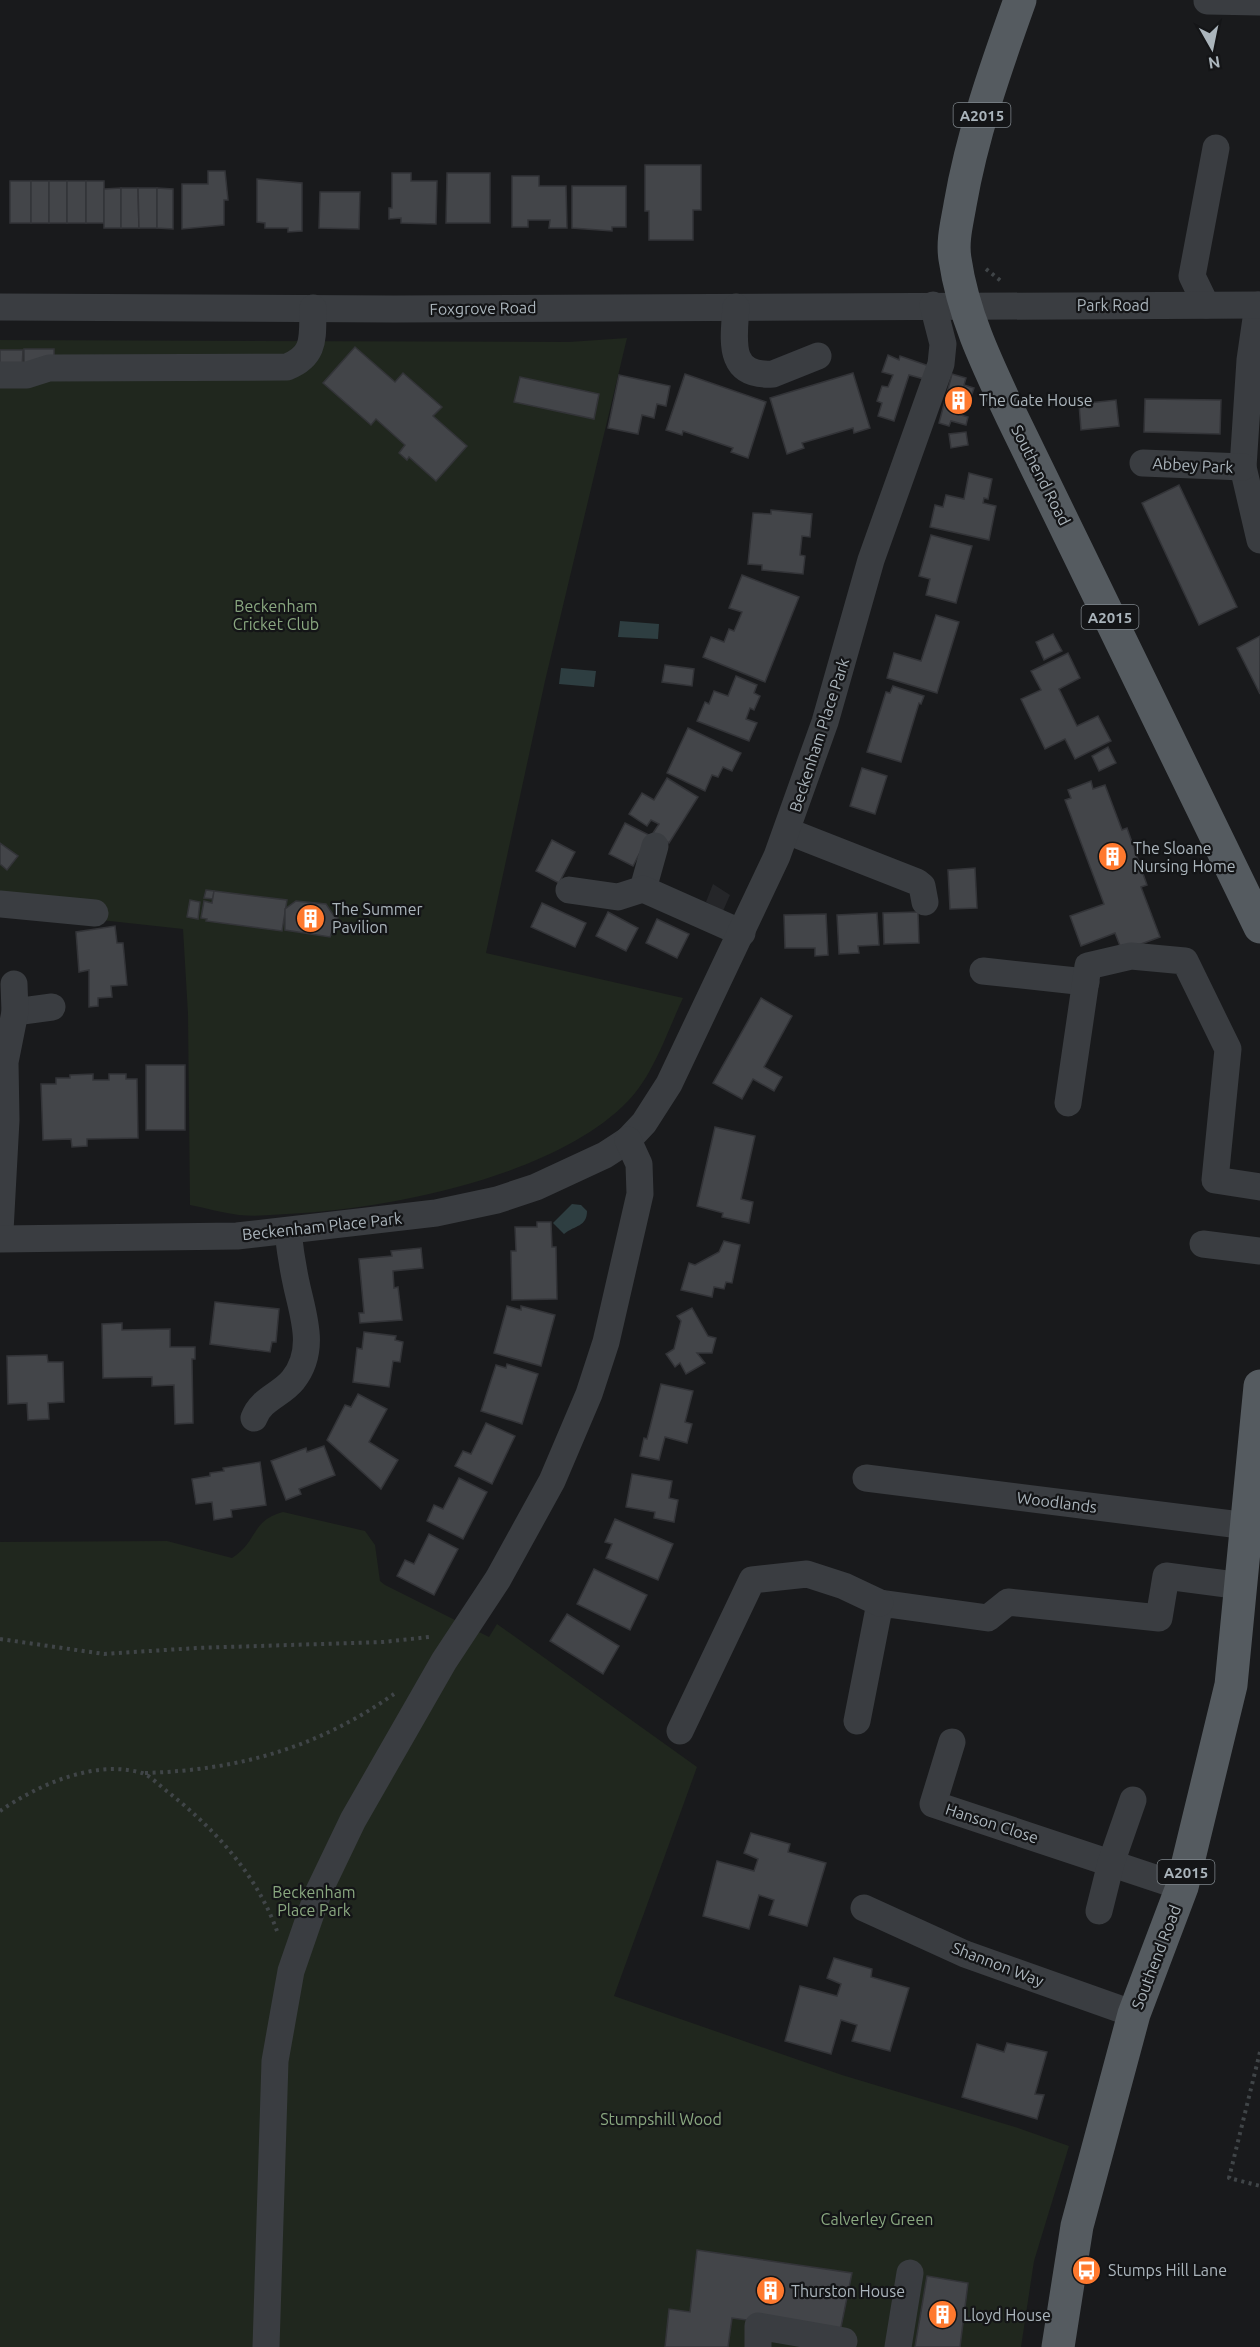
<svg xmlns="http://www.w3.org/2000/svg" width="1260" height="2347" viewBox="0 0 1260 2347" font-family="Ubuntu,sans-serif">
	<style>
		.built { fill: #252629 }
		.green { fill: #20271e }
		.water { fill: #2e3e41 }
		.building { fill: #434549; stroke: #333438; stroke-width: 1.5 }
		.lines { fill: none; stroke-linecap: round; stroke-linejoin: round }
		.path { stroke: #404548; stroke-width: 4; stroke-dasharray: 3 4.5; stroke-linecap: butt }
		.minor { stroke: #3a3d41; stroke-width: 27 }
		.major { stroke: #555b60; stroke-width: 33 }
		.labels { text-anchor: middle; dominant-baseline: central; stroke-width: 4.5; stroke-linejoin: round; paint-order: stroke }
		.shield { fill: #141517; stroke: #7e858a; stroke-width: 1.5 }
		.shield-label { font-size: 15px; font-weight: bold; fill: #abb5bc }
		.street-label { font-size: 16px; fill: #abb5bc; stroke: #141517 }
		.poi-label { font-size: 16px; fill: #abb5bc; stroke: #141517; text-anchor: start }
		.park-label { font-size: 16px; fill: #8aa880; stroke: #141517 }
	</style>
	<rect width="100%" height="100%" fill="#191a1c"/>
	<!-- built -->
	<polygon class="built" points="713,884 730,895 723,911 706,902"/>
	<!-- green -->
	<g class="green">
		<path d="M 627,338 L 545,681 L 486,953 L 683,998 C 667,1032 654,1074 628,1101 C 558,1174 400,1206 303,1213 C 282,1214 259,1217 239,1215 C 223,1213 206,1208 190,1205 L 188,1014 L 183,929 L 0,909 L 0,340 L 569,342 Z"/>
		<path d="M 283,1512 L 365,1531 L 375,1545 L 380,1581 L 385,1585 L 489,1637 L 497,1624 L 697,1767 L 614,1996 L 842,2075 L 1015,2127 L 1069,2146 L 1034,2261 L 1021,2347 L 0,2347 L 0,1542 L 167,1541 L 232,1558 C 258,1542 251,1520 283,1512 Z"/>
	</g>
	<!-- water -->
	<g class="water">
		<polygon points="620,621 659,624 658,639 618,637"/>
		<polygon points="561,668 596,671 594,687 559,684"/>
		<path d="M 572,1204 L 581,1205 L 587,1211 C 587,1227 575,1225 564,1234 L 553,1223 Z"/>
	</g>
	<!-- building -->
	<g class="building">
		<polygon points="645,165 701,165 701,210 693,210 693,240 649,240 649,211 645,211"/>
		<polygon points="208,171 225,171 228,200 224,200 224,225 182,229 182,184 208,184"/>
		<polygon points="392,173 411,173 411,181 437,181 436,224 401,223 401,218 389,219 389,208 392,208"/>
		<polygon points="447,173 490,173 490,223 446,223"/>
		<polygon points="512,176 539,176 539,186 566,186 567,228 549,228 550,220 528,220 528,227 512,227"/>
		<polygon points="257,179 302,183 302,231 288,232 288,228 265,228 265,223 257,222"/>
		<rect x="10" y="181" width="21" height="42"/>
		<rect x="31" y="181" width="18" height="42"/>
		<rect x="49" y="181" width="18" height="42"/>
		<rect x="67" y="181" width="19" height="42"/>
		<rect x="86" y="181" width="18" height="42"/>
		<polygon points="572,186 626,186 626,227 612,227 612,231 572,228"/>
		<polygon points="121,188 121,228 104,228 104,189"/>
		<polygon points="121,188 138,188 139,228 121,228"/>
		<polygon points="138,188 157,188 157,228 139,228"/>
		<polygon points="157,188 173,189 173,229 157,228"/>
		<polygon points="320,192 360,192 359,229 319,228"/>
		<polygon points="355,347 395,382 403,373 442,407 433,416 467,446 436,481 409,457 407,460 399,453 405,445 376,419 371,425 323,383"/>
		<rect x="24" y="349" width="30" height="15"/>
		<polygon points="0,350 23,350 22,368 0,367"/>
		<polygon points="888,355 899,360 900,356 929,366 924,379 909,375 894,421 878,416 882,403 877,401 882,386 888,387 893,375 882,372"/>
		<polygon points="853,373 870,428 854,433 853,428 802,443 804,448 787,454 770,398"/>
		<polygon points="685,374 766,402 748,458 731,452 733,448 683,431 682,435 666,430"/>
		<polygon points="952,374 966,378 964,385 974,388 966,412 963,411 961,415 968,417 966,425 951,421 949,426 939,423"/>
		<polygon points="619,375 670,386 666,406 657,404 654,418 642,415 638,434 608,428"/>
		<polygon points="520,377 599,394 594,419 514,402"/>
		<polygon points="1145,399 1221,400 1220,434 1144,432"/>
		<polygon points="1116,400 1119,426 1081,430 1079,404"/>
		<polygon points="966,432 968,445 951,448 949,434"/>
		<polygon points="969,473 992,479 988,499 984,498 983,503 996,506 989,540 930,527 935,505 943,507 946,495 964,499"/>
		<polygon points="1179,485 1237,607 1199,625 1142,503"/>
		<polygon points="771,510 812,514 810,537 802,536 800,555 805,556 803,574 762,570 762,565 748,564 753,513 771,514"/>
		<polygon points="931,535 972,546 956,603 926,595 930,579 919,576"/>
		<polygon points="742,575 799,597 765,682 703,657 711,637 724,642 729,629 734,631 742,612 729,608"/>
		<polygon points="936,615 959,622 937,693 887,678 894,653 921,661"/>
		<polygon points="1053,634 1062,651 1044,660 1036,642"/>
		<polygon points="1260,636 1260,694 1237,648"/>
		<polygon points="1068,653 1080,678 1059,689 1077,726 1098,716 1111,741 1075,759 1065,739 1045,749 1021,699 1041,690 1031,671"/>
		<polygon points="665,665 694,669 692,686 662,682"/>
		<polygon points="736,676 757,685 754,693 760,696 754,710 750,708 746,719 757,723 749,741 697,721 705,702 709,704 714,691 728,696"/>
		<polygon points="893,686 924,696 921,704 919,703 901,762 867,752 886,692 890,693"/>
		<polygon points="688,728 741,753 732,771 723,767 718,777 712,775 705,791 667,773"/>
		<polygon points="1108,747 1116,763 1099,771 1092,756"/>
		<polygon points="862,768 887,776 875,814 850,806"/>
		<polygon points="667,778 698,797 669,843 653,833 659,824 651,820 647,826 629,814 642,793 654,800"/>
		<polygon points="1091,781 1093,789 1105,785 1122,830 1127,828 1147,885 1141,887 1160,937 1122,951 1115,933 1081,946 1070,916 1104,904 1065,800 1071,798 1068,790"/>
		<polygon points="625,823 649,835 633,866 609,854"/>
		<polygon points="552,840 575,852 559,883 536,871"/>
		<polygon points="0,843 18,856 7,870 0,864"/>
		<polygon points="975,868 977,908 950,909 948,870"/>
		<polygon points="206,890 214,891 213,899 204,898"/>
		<polygon points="214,891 287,900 282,931 206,921 207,919 201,918 204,901 212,903"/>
		<polygon points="190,900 200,902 198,919 187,917"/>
		<polygon points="296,901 326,904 334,916 338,916 336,930 333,929 330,937 285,930 285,909"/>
		<polygon points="542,903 586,923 575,947 531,927"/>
		<polygon points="608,912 638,928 626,951 596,936"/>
		<polygon points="918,912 919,943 884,944 883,913"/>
		<polygon points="877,913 879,945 858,946 859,953 839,954 837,915"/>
		<polygon points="826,914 828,955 815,956 815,948 785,948 784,915"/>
		<polygon points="657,919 689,934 677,958 646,943"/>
		<polygon points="115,926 117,943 123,943 127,985 111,986 112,997 98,998 98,1006 89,1007 89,970 79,972 76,932"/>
		<polygon points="761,998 792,1016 764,1067 782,1077 774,1091 753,1079 742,1099 713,1083"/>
		<rect x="146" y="1065" width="39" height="65"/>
		<polygon points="93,1074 93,1080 109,1080 109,1074 126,1074 126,1079 137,1079 138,1138 87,1139 87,1146 72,1147 71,1139 43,1140 41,1084 56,1084 56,1078 70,1078 70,1075"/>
		<polygon points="715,1127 755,1136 741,1199 753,1202 749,1223 722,1217 723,1213 697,1206"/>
		<polygon points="537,1222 551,1222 552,1247 556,1247 557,1299 512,1300 511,1251 516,1251 515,1227 537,1227"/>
		<polygon points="724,1241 740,1245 732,1283 726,1282 724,1289 714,1287 712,1297 681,1290 689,1263 695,1265 719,1252"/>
		<polygon points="421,1248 423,1268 393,1271 394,1288 398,1287 402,1320 360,1323 359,1313 364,1313 359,1259 392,1256 391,1251"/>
		<polygon points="215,1302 279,1309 276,1342 272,1342 270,1352 210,1344"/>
		<polygon points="507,1306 521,1310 521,1306 555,1315 541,1366 494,1353"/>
		<polygon points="692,1308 708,1336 716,1338 712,1353 697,1353 705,1363 686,1374 680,1363 675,1367 666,1354 674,1349 681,1321 677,1316"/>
		<polygon points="122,1323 122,1330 170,1329 170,1347 195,1347 195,1359 192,1359 193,1423 175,1424 174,1385 152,1386 152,1377 103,1378 102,1324"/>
		<polygon points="364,1332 396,1336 395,1340 403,1342 400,1362 393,1361 389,1387 353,1382 357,1348 362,1349"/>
		<polygon points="47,1355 48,1362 63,1362 64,1402 48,1403 49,1419 28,1420 27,1403 8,1404 7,1356"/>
		<polygon points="507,1364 538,1374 522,1424 481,1411 496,1365 506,1368"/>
		<polygon points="661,1384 693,1391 685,1422 692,1424 687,1443 665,1437 659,1460 640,1456 644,1438 647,1439"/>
		<polygon points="358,1394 387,1409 369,1442 398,1460 381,1489 327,1440 345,1405 351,1407"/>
		<polygon points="486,1423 515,1436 492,1484 455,1466 463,1451 471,1454"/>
		<polygon points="324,1446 335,1475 299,1489 301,1494 286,1500 271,1461 306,1448 307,1452"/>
		<polygon points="260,1462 266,1505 231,1510 232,1517 214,1520 212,1502 196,1504 192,1479 210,1476 210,1473 224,1471 223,1468"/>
		<polygon points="632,1474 672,1481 669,1498 678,1500 674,1522 654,1518 655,1512 626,1507"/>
		<polygon points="459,1478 487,1492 463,1539 427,1521 434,1505 443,1509"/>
		<polygon points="615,1519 673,1544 658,1580 606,1558 612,1544 605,1542"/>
		<polygon points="429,1534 458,1549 434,1595 397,1576 405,1560 414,1564"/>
		<polygon points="594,1569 647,1595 630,1630 577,1604"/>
		<polygon points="567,1614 619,1646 603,1674 550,1641"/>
		<polygon points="751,1833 790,1844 788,1852 826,1863 807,1926 769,1915 774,1900 759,1895 749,1929 703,1916 717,1861 754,1871 758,1859 744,1853"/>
		<polygon points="834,1958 872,1969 871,1977 909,1988 890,2051 852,2041 857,2025 841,2020 831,2054 785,2041 800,1986 837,1996 841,1984 827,1978"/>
		<polygon points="1007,2043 1047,2052 1035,2094 1044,2095 1037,2119 962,2097 977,2044 1004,2052"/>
		<polygon points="697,2250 852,2273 840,2332 732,2318 728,2347 665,2347 669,2309 690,2312"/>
		<polygon points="927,2276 968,2283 960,2347 915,2347"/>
	</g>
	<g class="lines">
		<!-- path -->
		<g class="path">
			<polyline points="986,269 1001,281"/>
			<polyline points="0,1639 104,1654 196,1648 383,1642 429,1637"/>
			<path d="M 145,1773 C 239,1770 317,1748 394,1694"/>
			<path d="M 0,1811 C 38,1785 95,1759 142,1773 C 151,1776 161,1787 168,1792 C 214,1828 257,1875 277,1931"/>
			<polyline points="1260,2052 1229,2178 1260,2186"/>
		</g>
		<!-- minor -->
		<g class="minor">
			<polyline points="1207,1 1260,2"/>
			<polyline points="1206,305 1192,276 1216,148"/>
			<polyline points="1258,305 1250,360 1243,467 1260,540"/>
			<polyline points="0,307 394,309 1260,305"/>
			<path d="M 736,307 C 734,339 726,377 773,374 L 818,356"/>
			<path d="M 0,375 L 27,375 L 49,368 L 287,367 C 317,355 312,336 313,308"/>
			<polyline points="1143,463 1243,467"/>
			<polyline points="787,831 917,882 922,886 925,902"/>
			<polyline points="643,889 655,846"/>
			<polyline points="569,890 618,897 643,889 742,933"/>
			<polyline points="0,904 95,913"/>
			<polyline points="983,971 1086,982"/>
			<polyline points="15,1012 52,1007"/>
			<polyline points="1068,1103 1088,966 1131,956 1185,961 1228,1049 1215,1180 1260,1187"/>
			<polyline points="0,1231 6,1120 5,1062 15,1012 14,984"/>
			<polyline points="0,1239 237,1236 436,1213 497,1200 536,1187 605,1155 628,1140 644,1123 669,1084 777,856 825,722 871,560 941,364 943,344 933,305"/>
			<polyline points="1203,1244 1260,1251"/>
			<path d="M 254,1418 C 261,1399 281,1395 293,1380 C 316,1351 304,1318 297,1287 C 293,1269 290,1250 288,1232"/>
			<polyline points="866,1478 1248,1526"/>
			<polyline points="857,1721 880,1603 988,1618 1008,1602 1159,1618 1166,1576 1242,1586"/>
			<polyline points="680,1731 752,1580 807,1574 844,1586 880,1603"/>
			<polyline points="952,1742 933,1804 1182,1887"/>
			<polyline points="864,1908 965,1954 1134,2014"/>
			<polyline points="1099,1911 1111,1863 1133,1800"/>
			<polyline points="266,2347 275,2061 291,1971 318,1893 353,1820 444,1661 498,1579 552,1481 589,1394 606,1342 640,1194 639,1164 628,1140"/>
			<polyline points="758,2347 758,2326 844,2341"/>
			<polyline points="898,2347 910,2273"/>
		</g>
		<!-- major -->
		<g class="major">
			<path d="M 1020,0 C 996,67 972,135 960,205 C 957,223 952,241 955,259 C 963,315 988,366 1012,417 L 1260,927"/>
			<polyline points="1058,2347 1077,2226 1134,2014 1182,1887 1231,1685 1260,1386"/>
		</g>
	</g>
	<!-- icons -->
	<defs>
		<symbol id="building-disc" viewBox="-11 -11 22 22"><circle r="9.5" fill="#ff792e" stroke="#141517"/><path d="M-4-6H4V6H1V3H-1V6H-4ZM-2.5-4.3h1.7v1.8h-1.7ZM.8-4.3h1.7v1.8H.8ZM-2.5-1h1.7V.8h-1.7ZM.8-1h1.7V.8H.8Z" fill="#fff"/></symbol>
		<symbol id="bus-disc" viewBox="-11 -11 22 22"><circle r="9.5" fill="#ff792e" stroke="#141517"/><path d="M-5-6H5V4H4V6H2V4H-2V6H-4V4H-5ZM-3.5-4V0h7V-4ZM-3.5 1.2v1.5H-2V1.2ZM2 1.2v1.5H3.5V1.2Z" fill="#fff"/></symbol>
	</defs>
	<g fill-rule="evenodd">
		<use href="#building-disc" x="942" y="384" width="33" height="33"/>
		<use href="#building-disc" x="1096" y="840" width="33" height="33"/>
		<use href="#building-disc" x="294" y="902" width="33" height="33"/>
		<use href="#bus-disc" x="1070" y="2254" width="33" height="33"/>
		<use href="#building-disc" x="754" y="2274" width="33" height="33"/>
		<use href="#building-disc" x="926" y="2298" width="33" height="33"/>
	</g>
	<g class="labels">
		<!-- shield labels -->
		<g class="shield">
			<rect x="953.5" y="103" width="57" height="24" rx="4.5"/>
			<rect x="1081.5" y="605" width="57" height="24" rx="4.5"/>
			<rect x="1157.5" y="1860" width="57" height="24" rx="4.5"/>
		</g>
		<g class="shield-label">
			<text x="982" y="115">A2015</text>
			<text x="1110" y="617">A2015</text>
			<text x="1186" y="1872">A2015</text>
		</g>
		<!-- street labels -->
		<g class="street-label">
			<text x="1113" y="305">Park Road</text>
			<text transform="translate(483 308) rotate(-1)">Foxgrove Road</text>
			<text transform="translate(1193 465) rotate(3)">Abbey Park</text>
			<text transform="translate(1041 475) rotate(63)">Southend Road</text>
			<text transform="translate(819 735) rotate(-72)">Beckenham Place Park</text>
			<text transform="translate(322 1226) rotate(-6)">Beckenham Place Park</text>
			<text transform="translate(1057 1502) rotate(7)">Woodlands</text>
			<text transform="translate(992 1823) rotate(18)">Hanson Close</text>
			<text transform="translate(1156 1957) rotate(-69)">Southend Road</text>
			<text transform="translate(998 1964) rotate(21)">Shannon Way</text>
		</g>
		<!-- poi labels -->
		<g class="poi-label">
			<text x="979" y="400">The Gate House</text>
			<text x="1133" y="848">The Sloane<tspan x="1133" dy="18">Nursing Home</tspan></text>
			<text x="332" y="909">The Summer<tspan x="332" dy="18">Pavilion</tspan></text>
			<text x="1108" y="2270">Stumps Hill Lane</text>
			<text x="791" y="2291">Thurston House</text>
			<text x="963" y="2315">Lloyd House</text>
		</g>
		<!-- park labels -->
		<g class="park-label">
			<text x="276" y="606">Beckenham<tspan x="276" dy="18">Cricket Club</tspan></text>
			<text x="314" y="1892">Beckenham<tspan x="314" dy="18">Place Park</tspan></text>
			<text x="661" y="2119">Stumpshill Wood</text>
			<text x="877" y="2219">Calverley Green</text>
		</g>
	</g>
	<!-- north arrow -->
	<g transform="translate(1212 48) rotate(171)" stroke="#141517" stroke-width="4.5" paint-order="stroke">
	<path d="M0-4.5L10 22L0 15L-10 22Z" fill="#abb5bc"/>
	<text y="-9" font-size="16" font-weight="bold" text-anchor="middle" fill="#abb5bc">N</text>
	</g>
</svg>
